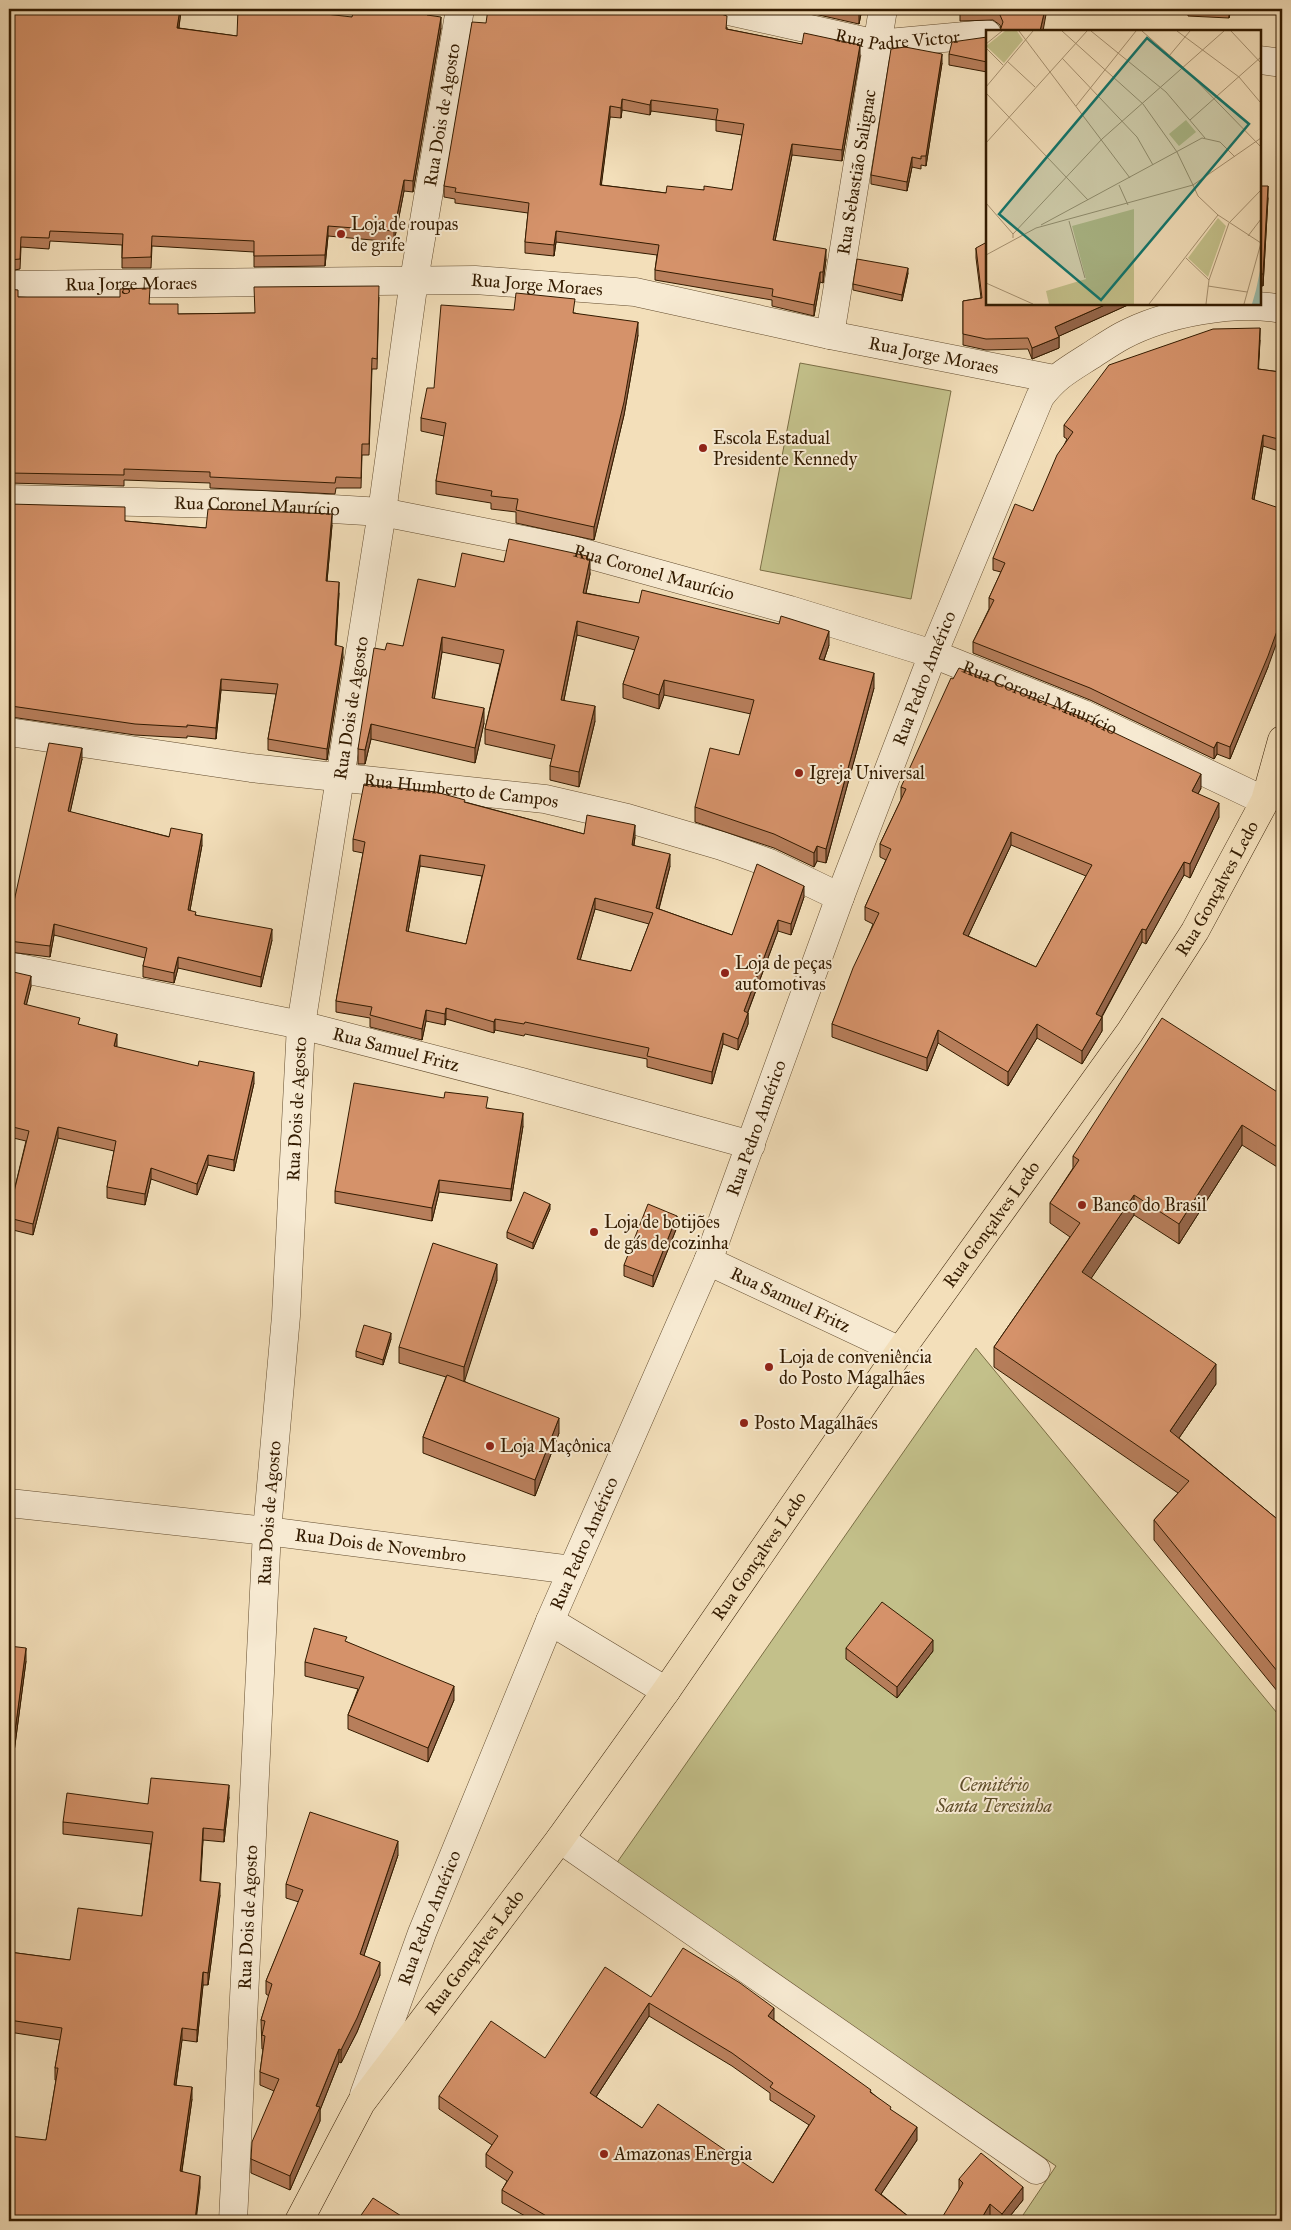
<svg xmlns="http://www.w3.org/2000/svg" width="1291" height="2230" viewBox="0 0 1291 2230" font-family="'IM FELL Great Primer',serif">
	<style>
		.green { fill: #c3c08a; stroke: #7b6e45 }
		.lines { fill: none; stroke-linecap: round; stroke-linejoin: round }
		.minor-casing { stroke: #634c2e; stroke-width: 29 }
		.major-casing { stroke: #331b00; stroke-width: 29 }
		.minor { stroke: #f7ead2; stroke-width: 28 }
		.major { stroke: #f3dfba; stroke-width: 28 }
		.wall { fill: #b77e5b; stroke: #331b00; fill-rule: evenodd }
		.shaded-wall { fill: #95664a; stroke: #331b00 }
		.building { fill: #d5926a; stroke: #331b00; fill-rule: evenodd }
		.poi-dot { fill: #8f2418; stroke: #f7ead2; stroke-width: 2 }
		.labels { text-anchor: middle; dominant-baseline: central; stroke-width: 4; stroke-linejoin: round; paint-order: stroke }
		.street-label { font-size: 18px; fill: #331b00; stroke: #f7ead2 }
		.poi-label { font-size: 18px; fill: #331b00; stroke: #f7ead2; text-anchor: start }
		.park-label { font-size: 18px; font-style: italic; fill: #5e4d29; stroke: #f7ead2 }
		.inset-road { fill: none; stroke: #a69170; stroke-width: 1 }
		.view { fill: #0f766e; fill-opacity: 0.15; stroke: #0f766e; stroke-width: 2.5 }
		.inset-edge { fill: none; stroke: #331b00; stroke-width: 2.5 }
	</style>
	<rect width="100%" height="100%" fill="#f3dfba"/>
	<filter id="stains"><feTurbulence type="fractalNoise" baseFrequency=".004" numOctaves="4"/><feColorMatrix values="0 0 0 0 .2 0 0 0 0 .09 0 0 0 0 .02 0 0 0 .5 -.17"/></filter>
	<radialGradient id="worn" r=".72"><stop offset=".6" stop-color="#630" stop-opacity="0"/><stop offset="1" stop-color="#630" stop-opacity=".3"/></radialGradient>
	<!-- green -->
	<g class="green">
		<polygon points="800,363 951,391 911,599 760,570"/>
		<polygon points="976,1348 1282,1719 1282,2221 1019,2221 1056,2166 616,1864"/>
	</g>
	<g class="lines">
		<defs>
			<g id="minor">
				<path id="s1" d="M 720,9 L 877,44 L 987,34"/>
				<polyline points="1260,60 1282,63"/>
				<path id="s2" d="M 9,285 L 475,280 L 635,292 L 830,335 L 1054,379"/>
				<path id="s3" d="M 830,335 L 883,9"/>
				<path id="s4" d="M 9,499 L 266,505 L 382,512 L 569,549 L 790,610 L 933,654 L 1083,714 L 1265,801"/>
				<path id="s5" d="M 9,732 L 251,768 L 545,799 L 627,818 L 722,846 L 769,863 L 840,897"/>
				<path id="s6" d="M 9,966 L 301,1025 L 522,1082 L 751,1145"/>
				<path id="s7" d="M 708,1261 L 900,1351"/>
				<path id="s8" d="M 9,1503 L 267,1531 L 572,1570"/>
				<polyline points="550,1621 666,1691"/>
				<polyline points="560,1839 1036,2170"/>
				<path id="s9" d="M 364,2095 L 422,1933 L 550,1621 L 708,1261 L 840,897 L 933,654 L 1040,397 C 1056,376 1068,370 1090,356 C 1101,349 1111,342 1122,336 C 1165,313 1235,300 1282,309"/>
				<path id="s10" d="M 233,2221 L 267,1531 L 286,1316 L 301,1025 L 382,512 L 414,280 L 460,9"/>
			</g>
			<g id="major">
				<path id="s11" d="M 299,2221 L 361,2103 L 560,1839 L 666,1691 L 900,1351 L 1130,1032 L 1195,931 L 1265,801 L 1282,740"/>
			</g>
		</defs>
		<!-- minor casing -->
		<use href="#minor" class="minor-casing"/>
		<!-- major casing -->
		<use href="#major" class="major-casing"/>
		<!-- minor -->
		<use href="#minor" class="minor"/>
		<!-- major -->
		<use href="#major" class="major"/>
	</g>
	<!-- wall -->
	<g class="wall">
		<polygon points="9,9 181,9 179,28 237,36 352,17 429,9 428,16 441,28 413,192 404,191 394,242 328,236 325,266 254,267 254,252 152,246 151,268 122,268 122,245 50,241 49,249 21,247 20,269 9,271"/>
		<polygon points="810,9 862,9 859,24 810,13"/>
		<polygon points="960,9 1056,9 1056,11 1047,9 1001,29 1000,25 993,20 960,21"/>
		<polygon points="1058,9 1094,9 1093,14"/>
		<polygon points="1188,9 1231,9 1229,18 1188,16"/>
		<polygon points="1282,9 1282,49 1277,47 1277,36"/>
		<path d="M 486,23 L 727,27 L 727,29 L 860,56 L 842,161 L 792,155 L 775,241 L 826,259 L 823,283 L 820,282 L 814,316 L 772,306 L 772,300 L 655,280 L 655,270 L 657,255 L 556,242 L 554,256 L 525,253 L 525,242 L 528,213 L 455,203 L 455,199 L 444,197 L 444,186 ZM 622,110 L 650,115 L 651,111 L 716,120 L 716,131 L 742,135 L 732,190 L 704,190 L 666,193 L 601,185 L 610,117 L 621,118 Z"/>
		<polygon points="987,37 987,72 949,65 949,54"/>
		<polygon points="942,63 926,166 921,165 921,169 912,167 907,191 871,184 871,175"/>
		<polygon points="1260,186 1268,198 1263,286 1260,286"/>
		<polygon points="976,248 987,304 1130,304 1059,336 1059,348 1032,359 1028,349 986,350 963,345 963,301 981,298 976,258"/>
		<polygon points="908,273 902,301 853,290 853,284"/>
		<polygon points="9,289 18,297 150,304 178,314 255,313 379,297 377,369 372,369 369,455 362,455 361,488 336,488 335,494 210,488 210,483 124,480 124,486 9,483"/>
		<polygon points="514,310 575,313 638,335 624,415 594,540 516,523 516,512 491,509 491,503 436,494 436,481 444,436 421,431 421,418 434,388"/>
		<polygon points="1260,340 1258,369 1280,372 1282,360 1282,452 1263,446 1254,500 1268,667 1230,759 1217,754 1214,759 1090,700 973,653 973,642 989,609 989,598 1001,572 993,570 993,558 1033,511 1067,439 1064,437 1064,425"/>
		<polygon points="9,504 125,521 206,528 332,525 327,581 339,593 336,645 343,657 327,760 268,750 268,739 276,694 221,690 216,739 187,736 187,738 135,735 11,717 9,717"/>
		<polygon points="587,559 590,574 586,593 829,645 824,660 874,688 826,863 817,861 814,867 774,848 695,822 695,807 739,755 751,714 664,695 659,709 623,698 623,684 635,650 577,635 564,700 595,721 579,787 550,780 550,766 552,759 485,744 485,729 500,664 442,652 434,699 484,723 475,763 371,739 365,764 358,764 358,749 385,650 403,646 455,587 504,562"/>
		<polygon points="82,759 70,812 202,845 190,910 196,915 272,940 261,987 178,968 174,983 143,977 143,966 145,958 54,935 50,957 9,952 9,924"/>
		<path d="M 901,787 L 1201,788 L 1198,794 L 1219,817 L 1190,878 L 1184,875 L 1146,944 L 1142,942 L 1102,1017 L 1102,1031 L 1082,1064 L 1037,1038 L 1008,1086 L 938,1043 L 927,1071 L 832,1037 L 832,1024 L 873,924 L 865,920 L 865,907 L 886,860 L 880,857 L 880,844 L 901,800 ZM 1011,845 L 1086,876 L 1036,967 L 968,936 Z"/>
		<path d="M 465,802 L 584,834 L 635,837 L 634,845 L 670,866 L 659,909 L 732,935 L 804,897 L 791,935 L 778,931 L 748,1012 L 748,1024 L 738,1050 L 723,1044 L 712,1084 L 647,1067 L 647,1059 L 525,1034 L 524,1036 L 495,1030 L 494,1033 L 446,1019 L 445,1025 L 426,1021 L 422,1040 L 370,1027 L 370,1018 L 336,1012 L 336,1001 L 363,853 L 353,851 L 353,839 ZM 420,866 L 482,876 L 466,944 L 408,932 ZM 595,909 L 649,924 L 631,971 L 580,960 Z"/>
		<polygon points="9,971 31,986 26,1005 80,1025 117,1045 116,1047 254,1083 234,1171 208,1165 197,1195 151,1179 145,1205 107,1198 107,1187 114,1151 58,1138 33,1235 9,1229 9,1212 26,1141 9,1137"/>
		<polygon points="1282,1095 1282,1170 1242,1145 1179,1244 1134,1215 1091,1278 1216,1384 1179,1438 1282,1523 1282,1697 1154,1540 1154,1520 1178,1493 994,1367 994,1347 1070,1237 1050,1223 1050,1203 1073,1168 1073,1156"/>
		<polygon points="488,1108 523,1126 511,1201 439,1192 432,1221 335,1203 335,1191"/>
		<polygon points="550,1209 533,1249 507,1238 507,1232"/>
		<polygon points="677,1227 653,1287 624,1276 624,1265"/>
		<polygon points="497,1280 464,1381 559,1433 535,1496 423,1453 423,1437 446,1377 399,1363 399,1347"/>
		<polygon points="391,1339 383,1365 356,1357 356,1351"/>
		<polygon points="347,1642 454,1700 428,1762 348,1729 348,1715 358,1689 305,1676 305,1662"/>
		<polygon points="9,1646 26,1661 11,1775 9,1774"/>
		<polygon points="846,1648 933,1651 897,1698 846,1659"/>
		<polygon points="229,1797 224,1842 203,1840 200,1881 220,1895 208,1985 203,1985 197,2042 182,2040 176,2085 192,2099 182,2171 200,2188 46,2140 56,2080 55,2080 55,2068 60,2040 9,2032 9,1952 70,1960 142,1916 151,1844 63,1834 63,1822 148,1804"/>
		<polygon points="398,1855 364,1955 380,1975 357,2032 341,2063 339,2062 320,2110 320,2121 290,2190 251,2173 251,2159 274,2091 260,2085 260,2072 263,2049 262,2049 261,2020 269,1996 266,1994 266,1981 299,1902 286,1898 286,1884"/>
		<path d="M 651,1997 L 774,2020 L 871,2092 L 891,2110 L 917,2140 L 881,2194 L 914,2221 L 534,2221 L 502,2203 L 502,2190 L 507,2181 L 486,2167 L 486,2154 L 492,2145 L 439,2109 L 439,2096 L 545,2058 ZM 649,2016 L 732,2066 L 770,2093 L 770,2100 L 809,2125 L 773,2183 L 642,2128 L 596,2097 Z"/>
		<polygon points="959,2179 1023,2200 1006,2221 995,2221 959,2191"/>
	</g>
	<!-- shaded-wall -->
	<g class="shaded-wall">
		<polygon points="180,9 181,9 181,12 177,39 177,28"/>
		<polygon points="860,9 862,9 859,24 859,13"/>
		<polygon points="1045,9 1047,9 1043,31 1040,31"/>
		<polygon points="1229,9 1231,9 1229,18"/>
		<polygon points="441,17 441,28 413,192 413,181"/>
		<polygon points="860,45 860,56 842,161 842,150"/>
		<polygon points="942,54 942,63 926,166 926,156"/>
		<polygon points="622,99 622,110 621,118 621,108"/>
		<polygon points="651,100 651,111 650,115 650,105"/>
		<polygon points="610,106 610,117 600,196 600,185"/>
		<polygon points="792,144 792,155 773,251 773,240"/>
		<polygon points="912,157 912,167 907,191 907,182"/>
		<polygon points="404,180 404,191 394,242 394,231"/>
		<polygon points="1268,186 1268,198 1263,286 1263,274"/>
		<polygon points="328,226 328,236 325,266 325,255"/>
		<polygon points="556,231 556,242 554,256 554,245"/>
		<polygon points="826,249 826,259 823,283 823,272"/>
		<polygon points="908,268 908,273 902,301 902,295"/>
		<polygon points="820,272 820,282 814,316 814,305"/>
		<polygon points="1107,304 1130,304 1055,338 1055,327"/>
		<polygon points="638,322 638,335 624,415 594,540 594,527"/>
		<polygon points="1260,328 1260,340 1258,380 1258,369"/>
		<polygon points="1059,337 1059,348 1032,359 1032,348"/>
		<polygon points="1263,435 1263,446 1252,511 1252,499"/>
		<polygon points="332,514 332,525 326,592 326,581"/>
		<polygon points="590,559 590,574 583,607 583,593"/>
		<polygon points="339,582 339,593 335,656 335,645"/>
		<polygon points="1282,617 1282,628 1268,667 1230,759 1230,747"/>
		<polygon points="577,621 577,635 561,714 561,700"/>
		<polygon points="829,631 829,645 819,674 819,659"/>
		<polygon points="442,637 442,652 432,713 432,698"/>
		<polygon points="343,647 343,657 327,760 327,749"/>
		<polygon points="874,673 874,688 826,863 826,849"/>
		<polygon points="221,679 221,690 216,739 216,728"/>
		<polygon points="664,680 664,695 659,709 659,695"/>
		<polygon points="595,706 595,721 579,787 579,772"/>
		<polygon points="484,708 484,723 475,763 475,748"/>
		<polygon points="371,724 371,739 365,764 365,750"/>
		<polygon points="1217,742 1217,754 1214,759 1214,748"/>
		<polygon points="82,748 82,759 68,822 68,811"/>
		<polygon points="1201,774 1201,788 1192,805 1192,791"/>
		<polygon points="1219,803 1219,817 1190,878 1190,864"/>
		<polygon points="635,825 635,837 632,856 632,845"/>
		<polygon points="1011,832 1011,845 963,947 963,934"/>
		<polygon points="202,834 202,845 188,921 188,910"/>
		<polygon points="817,846 817,861 814,867 814,853"/>
		<polygon points="670,854 670,866 656,919 656,908"/>
		<polygon points="420,855 420,866 406,943 406,931"/>
		<polygon points="1184,862 1184,875 1146,944 1146,930"/>
		<polygon points="804,886 804,897 791,935 791,924"/>
		<polygon points="595,898 595,909 577,971 577,959"/>
		<polygon points="778,920 778,931 744,1022 744,1011"/>
		<polygon points="54,924 54,935 50,957 50,946"/>
		<polygon points="272,929 272,940 261,987 261,977"/>
		<polygon points="1142,929 1142,942 1096,1027 1096,1014"/>
		<polygon points="178,957 178,968 174,983 174,973"/>
		<polygon points="31,976 31,986 24,1015 24,1004"/>
		<polygon points="446,1008 446,1019 445,1025 445,1014"/>
		<polygon points="426,1010 426,1021 422,1040 422,1029"/>
		<polygon points="748,1013 748,1024 738,1050 738,1039"/>
		<polygon points="1102,1017 1102,1031 1082,1064 1082,1051"/>
		<polygon points="495,1019 495,1030 494,1033 494,1022"/>
		<polygon points="1037,1024 1037,1038 1008,1086 1008,1072"/>
		<polygon points="938,1030 938,1043 927,1071 927,1058"/>
		<polygon points="723,1033 723,1044 712,1084 712,1072"/>
		<polygon points="117,1034 117,1045 114,1057 114,1046"/>
		<polygon points="254,1072 254,1083 234,1171 234,1160"/>
		<polygon points="523,1113 523,1126 511,1201 511,1189"/>
		<polygon points="1242,1125 1242,1145 1179,1244 1179,1224"/>
		<polygon points="58,1127 58,1138 33,1235 33,1224"/>
		<polygon points="208,1155 208,1165 197,1195 197,1184"/>
		<polygon points="151,1168 151,1179 145,1205 145,1194"/>
		<polygon points="439,1180 439,1192 432,1221 432,1208"/>
		<polygon points="1134,1195 1134,1215 1082,1292 1082,1272"/>
		<polygon points="550,1204 550,1209 533,1249 533,1243"/>
		<polygon points="677,1216 677,1227 653,1287 653,1276"/>
		<polygon points="497,1264 497,1280 464,1383 464,1367"/>
		<polygon points="391,1333 391,1339 383,1365 383,1360"/>
		<polygon points="1216,1364 1216,1384 1170,1451 1170,1431"/>
		<polygon points="559,1418 559,1433 535,1496 535,1480"/>
		<polygon points="933,1640 933,1651 897,1698 897,1687"/>
		<polygon points="26,1648 26,1661 11,1775 11,1761"/>
		<polygon points="454,1686 454,1700 428,1762 428,1748"/>
		<polygon points="229,1785 229,1797 224,1842 224,1830"/>
		<polygon points="203,1828 203,1840 200,1893 200,1881"/>
		<polygon points="398,1841 398,1855 360,1967 360,1954"/>
		<polygon points="220,1883 220,1895 208,1985 208,1973"/>
		<polygon points="380,1962 380,1975 357,2032 341,2063 341,2050"/>
		<polygon points="203,1972 203,1985 197,2042 197,2030"/>
		<polygon points="649,2003 649,2016 590,2106 590,2093"/>
		<polygon points="774,2008 774,2021 768,2016"/>
		<polygon points="182,2028 182,2040 174,2097 174,2085"/>
		<polygon points="339,2049 339,2062 320,2110 320,2121 290,2190 290,2176 316,2106"/>
		<polygon points="192,2087 192,2099 180,2183 180,2171"/>
		<polygon points="917,2127 917,2140 875,2203 875,2190"/>
		<polygon points="200,2176 200,2188 196,2221 195,2221"/>
		<polygon points="1023,2187 1023,2200 1006,2221 1002,2221 1002,2214"/>
		<polygon points="990,2204 990,2217 987,2221 980,2221"/>
	</g>
	<!-- building -->
	<g class="building">
		<polygon points="9,9 180,9 177,28 237,36 238,9 282,9 352,17 354,9 428,9 427,15 441,17 413,181 404,180 394,231 328,226 325,255 254,256 254,241 152,236 151,257 122,258 123,234 50,231 49,238 21,237 20,259 9,260"/>
		<path d="M 488,9 L 706,9 L 727,16 L 726,29 L 802,44 L 804,33 L 860,45 L 842,150 L 792,144 L 773,240 L 826,249 L 823,272 L 820,272 L 814,305 L 772,296 L 773,289 L 655,270 L 659,245 L 556,231 L 554,245 L 525,242 L 529,203 L 455,192 L 456,188 L 444,186 L 472,22 L 486,23 ZM 622,99 L 650,105 L 651,100 L 718,109 L 716,120 L 744,124 L 732,190 L 704,186 L 704,190 L 667,186 L 666,193 L 600,185 L 610,106 L 621,108 Z"/>
		<polygon points="838,9 860,9 859,13"/>
		<polygon points="960,9 1045,9 1040,31 1000,31 1003,22 1000,15 993,9 960,10"/>
		<polygon points="1281,9 1282,9 1282,38 1277,36"/>
		<polygon points="987,37 987,62 949,54 952,42"/>
		<polygon points="905,47 942,54 926,156 921,156 921,159 912,157 907,182 871,175 891,49"/>
		<polygon points="1260,186 1268,186 1263,274 1260,274"/>
		<polygon points="987,242 987,304 1107,304 1055,327 1059,337 1032,348 1028,338 986,339 963,334 963,301 982,298 976,248"/>
		<polygon points="857,259 908,268 902,295 853,284"/>
		<polygon points="379,286 377,359 372,358 369,444 362,444 361,478 336,477 335,483 210,477 210,472 124,469 124,475 9,473 9,289 18,290 18,297 120,297 120,289 150,288 149,304 178,304 178,314 255,313 254,287"/>
		<polygon points="516,293 575,299 573,313 638,322 624,402 594,527 516,510 518,499 491,496 492,491 436,481 446,423 421,418 427,388 434,388 441,305 514,310"/>
		<polygon points="1260,328 1258,369 1280,372 1282,360 1282,440 1263,435 1252,499 1282,509 1282,617 1268,656 1230,747 1217,742 1214,748 1090,688 973,642 994,600 989,598 1005,563 993,558 1015,504 1033,511 1057,455 1073,432 1064,425 1109,365 1213,329"/>
		<polygon points="9,504 125,507 125,521 206,528 208,509 332,514 326,581 339,582 335,645 343,647 327,749 268,739 278,684 221,679 216,728 187,725 187,727 135,724 11,706 9,706"/>
		<polygon points="509,539 587,556 586,559 590,559 583,593 639,603 642,590 779,624 781,616 829,631 819,659 874,673 826,849 817,846 814,853 774,834 695,807 710,748 739,755 754,700 664,680 659,695 623,684 639,637 577,621 561,700 595,706 579,772 550,766 555,745 485,729 504,650 442,637 432,698 484,708 475,748 371,724 365,750 358,749 374,648 385,650 387,643 403,646 418,579 455,587 462,553 504,562"/>
		<path d="M 959,668 L 1077,715 L 1201,774 L 1192,791 L 1219,803 L 1190,864 L 1184,862 L 1146,930 L 1142,929 L 1096,1014 L 1102,1017 L 1082,1051 L 1037,1024 L 1008,1072 L 938,1030 L 927,1058 L 832,1024 L 853,968 L 879,913 L 865,907 L 891,849 L 880,844 L 906,789 L 901,787 L 951,678 L 953,679 ZM 1011,832 L 1092,865 L 1036,967 L 963,934 Z"/>
		<polygon points="49,743 82,748 68,811 169,837 171,828 202,834 188,910 196,912 195,915 272,929 261,977 178,957 174,973 143,966 147,948 54,924 50,946 9,941 9,924"/>
		<path d="M 364,784 L 436,792 L 465,800 L 464,802 L 584,834 L 587,815 L 635,825 L 632,845 L 670,854 L 656,908 L 732,935 L 757,864 L 804,886 L 791,924 L 778,920 L 744,1011 L 748,1013 L 738,1039 L 723,1033 L 712,1072 L 647,1056 L 649,1048 L 525,1022 L 524,1024 L 495,1019 L 494,1022 L 446,1008 L 445,1014 L 426,1010 L 422,1029 L 370,1015 L 372,1007 L 336,1001 L 365,842 L 353,839 ZM 420,855 L 485,865 L 466,944 L 406,931 ZM 595,898 L 653,913 L 631,971 L 577,959 Z"/>
		<polygon points="9,971 31,976 24,1004 80,1018 78,1024 117,1034 114,1046 198,1066 199,1061 254,1072 234,1160 208,1155 197,1184 151,1168 145,1194 107,1187 116,1141 58,1127 33,1224 9,1218 9,1212 29,1131 9,1126"/>
		<polygon points="1162,1018 1282,1095 1282,1150 1242,1125 1179,1224 1134,1195 1082,1272 1216,1364 1170,1431 1282,1523 1282,1677 1154,1520 1189,1481 994,1347 1080,1223 1050,1203 1079,1160 1073,1156"/>
		<polygon points="354,1083 444,1098 445,1092 488,1097 486,1108 523,1113 511,1189 439,1180 432,1208 335,1191"/>
		<polygon points="524,1192 550,1204 533,1243 507,1232"/>
		<polygon points="648,1204 677,1216 653,1276 624,1265"/>
		<polygon points="433,1243 497,1264 464,1367 399,1347"/>
		<polygon points="364,1325 391,1333 383,1360 356,1351"/>
		<polygon points="447,1375 559,1418 535,1480 423,1437"/>
		<polygon points="882,1602 933,1640 897,1687 846,1648"/>
		<polygon points="314,1628 347,1637 345,1641 454,1686 428,1748 348,1715 364,1677 305,1662"/>
		<polygon points="9,1646 26,1648 11,1761 9,1761"/>
		<polygon points="151,1778 229,1785 224,1830 203,1828 200,1881 220,1883 208,1973 203,1972 197,2030 182,2028 174,2085 192,2087 180,2171 200,2176 195,2221 9,2221 9,2136 46,2140 58,2068 55,2068 62,2028 9,2020 9,1952 70,1960 78,1908 142,1916 153,1832 63,1822 67,1793 148,1804"/>
		<polygon points="310,1812 398,1841 360,1954 380,1962 357,2018 341,2050 339,2049 316,2106 320,2107 290,2176 251,2159 252,2142 279,2079 260,2072 265,2036 262,2035 265,2021 261,2020 272,1984 266,1981 303,1890 286,1884"/>
		<path d="M 683,1948 L 740,1983 L 774,2008 L 768,2016 L 871,2090 L 870,2092 L 891,2107 L 890,2109 L 917,2127 L 875,2190 L 914,2221 L 555,2221 L 502,2190 L 513,2172 L 486,2154 L 498,2136 L 439,2096 L 491,2021 L 545,2058 L 605,1967 L 651,1997 ZM 649,2003 L 732,2053 L 773,2083 L 770,2087 L 815,2116 L 773,2183 L 658,2104 L 642,2128 L 590,2093 Z"/>
		<polygon points="981,2153 1023,2187 1002,2214 990,2204 980,2221 940,2221 963,2183 959,2179"/>
		<polygon points="373,2198 409,2221 357,2221"/>
	</g>
	<!-- markers -->
	<g class="poi-dot">
		<circle cx="341" cy="234" r="5"/>
		<circle cx="703" cy="448" r="5"/>
		<circle cx="799" cy="773" r="5"/>
		<circle cx="725" cy="973" r="5"/>
		<circle cx="1082" cy="1205" r="5"/>
		<circle cx="594" cy="1232" r="5"/>
		<circle cx="769" cy="1367" r="5"/>
		<circle cx="744" cy="1423" r="5"/>
		<circle cx="490" cy="1446" r="5"/>
		<circle cx="604" cy="2154" r="5"/>
	</g>
	<g class="labels">
		<!-- street labels -->
		<g class="street-label">
			<text stroke="none"><textPath href="#s1" startOffset="181">Rua Padre Victor</textPath></text>
			<text stroke="none"><textPath href="#s10" startOffset="2119">Rua Dois de Agosto</textPath></text>
			<text stroke="none"><textPath href="#s3" startOffset="165">Rua Sebastião Salignac</textPath></text>
			<text stroke="none"><textPath href="#s2" startOffset="122">Rua Jorge Moraes</textPath></text>
			<text stroke="none"><textPath href="#s2" startOffset="528">Rua Jorge Moraes</textPath></text>
			<text stroke="none"><textPath href="#s2" startOffset="932">Rua Jorge Moraes</textPath></text>
			<text stroke="none"><textPath href="#s4" startOffset="248">Rua Coronel Maurício</textPath></text>
			<text stroke="none"><textPath href="#s4" startOffset="652">Rua Coronel Maurício</textPath></text>
			<text stroke="none"><textPath href="#s9" startOffset="1524">Rua Pedro Américo</textPath></text>
			<text stroke="none"><textPath href="#s4" startOffset="1058">Rua Coronel Maurício</textPath></text>
			<text stroke="none"><textPath href="#s10" startOffset="1519">Rua Dois de Agosto</textPath></text>
			<text stroke="none"><textPath href="#s5" startOffset="456">Rua Humberto de Campos</textPath></text>
			<text stroke="none"><textPath href="#s11" startOffset="1620">Rua Gonçalves Ledo</textPath></text>
			<text stroke="none"><textPath href="#s6" startOffset="396">Rua Samuel Fritz</textPath></text>
			<text stroke="none"><textPath href="#s10" startOffset="1114">Rua Dois de Agosto</textPath></text>
			<text stroke="none"><textPath href="#s9" startOffset="1044">Rua Pedro Américo</textPath></text>
			<text stroke="none"><textPath href="#s11" startOffset="1215">Rua Gonçalves Ledo</textPath></text>
			<text stroke="none"><textPath href="#s7" startOffset="91">Rua Samuel Fritz</textPath></text>
			<text stroke="none"><textPath href="#s10" startOffset="709">Rua Dois de Agosto</textPath></text>
			<text stroke="none"><textPath href="#s9" startOffset="594">Rua Pedro Américo</textPath></text>
			<text stroke="none"><textPath href="#s8" startOffset="374">Rua Dois de Novembro</textPath></text>
			<text stroke="none"><textPath href="#s11" startOffset="810">Rua Gonçalves Ledo</textPath></text>
			<text stroke="none"><textPath href="#s10" startOffset="304">Rua Dois de Agosto</textPath></text>
			<text stroke="none"><textPath href="#s9" startOffset="189">Rua Pedro Américo</textPath></text>
			<text stroke="none"><textPath href="#s11" startOffset="322">Rua Gonçalves Ledo</textPath></text>
		</g>
		<!-- poi labels -->
		<g class="poi-label">
			<text x="351" y="224">Loja de roupas<tspan x="351" dy="21">de grife</tspan></text>
			<text x="713" y="438">Escola Estadual<tspan x="713" dy="21">Presidente Kennedy</tspan></text>
			<text x="809" y="773">Igreja Universal</text>
			<text x="735" y="963">Loja de peças<tspan x="735" dy="21">automotivas</tspan></text>
			<text x="1092" y="1205">Banco do Brasil</text>
			<text x="604" y="1222">Loja de botijões<tspan x="604" dy="21">de gás de cozinha</tspan></text>
			<text x="779" y="1357">Loja de conveniência<tspan x="779" dy="21">do Posto Magalhães</tspan></text>
			<text x="754" y="1423">Posto Magalhães</text>
			<text x="500" y="1446">Loja Maçônica</text>
			<text x="614" y="2154">Amazonas Energia</text>
		</g>
		<!-- park labels -->
		<g class="park-label">
			<text x="994" y="1785">Cemitério<tspan x="994" dy="21">Santa Teresinha</tspan></text>
		</g>
	</g>
	<!-- overview -->
	<g transform="translate(986 30)">
		<rect width="275" height="275" fill="#f3dfba"/>
		<path d="M 19,1 L 31,1 L 37,10 L 18,33 L 0,16 ZM 200,90 L 210,102 L 193,116 L 183,104 ZM 148,179 L 148,274 L 63,274 L 60,261 L 100,249 L 86,196 ZM 232,188 L 240,196 L 222,247 L 202,228 Z" fill="#c3c08a"/>
		<path d="M 275,236 L 275,274 L 266,274 L 270,260 Z" fill="#9cbdac"/>
		<path class="inset-road" d="M 33,1 L 144,148M 76,1 L 157,74 L 191,122 L 207,155M 105,1 L 180,62 L 219,108M 156,1 L 198,38 L 275,117M 191,1 L 253,47 L 274,72M 245,1 L 275,33M 0,14 L 16,1M 0,18 L 17,35M 183,26 L 204,1M 76,28 L 151,107 L 167,135M 21,31 L 49,57M 0,57 L 47,1M 0,63 L 102,170M 90,76 L 150,1M 204,90 L 275,27M 0,113 L 101,1M 133,155 L 142,175M 207,155 L 212,166 L 232,185 L 275,213M 0,173 L 27,204M 83,191 L 99,248M 55,195 L 216,108 L 234,112 L 249,127M 262,206 L 275,189M 27,208 L 27,204 L 116,109 L 238,1M 0,225 L 50,198 L 207,155 L 275,108M 200,228 L 223,250M 0,253 L 47,274M 222,256 L 261,262M 163,274 L 232,185M 220,274 L 223,250 L 243,193 L 275,160M 258,274 L 275,213"/>
		<path class="view" d="M 161,8 L 263,94 L 115,270 L 13,184 Z"/>
		<rect width="275" height="275" class="inset-edge"/>
	</g>
	<!-- margin -->
	<rect width="1291" height="2230" fill="none" stroke="#f3dfba" stroke-width="30"/>
	<rect x="10" y="10" width="1271" height="2210" fill="none" stroke="#331b00" stroke-width="2.5"/>
	<rect x="15" y="15" width="1261" height="2200" fill="none" stroke="#331b00"/>
	<rect width="100%" height="100%" filter="url(#stains)"/>
	<rect width="100%" height="100%" fill="url(#worn)"/>
</svg>
